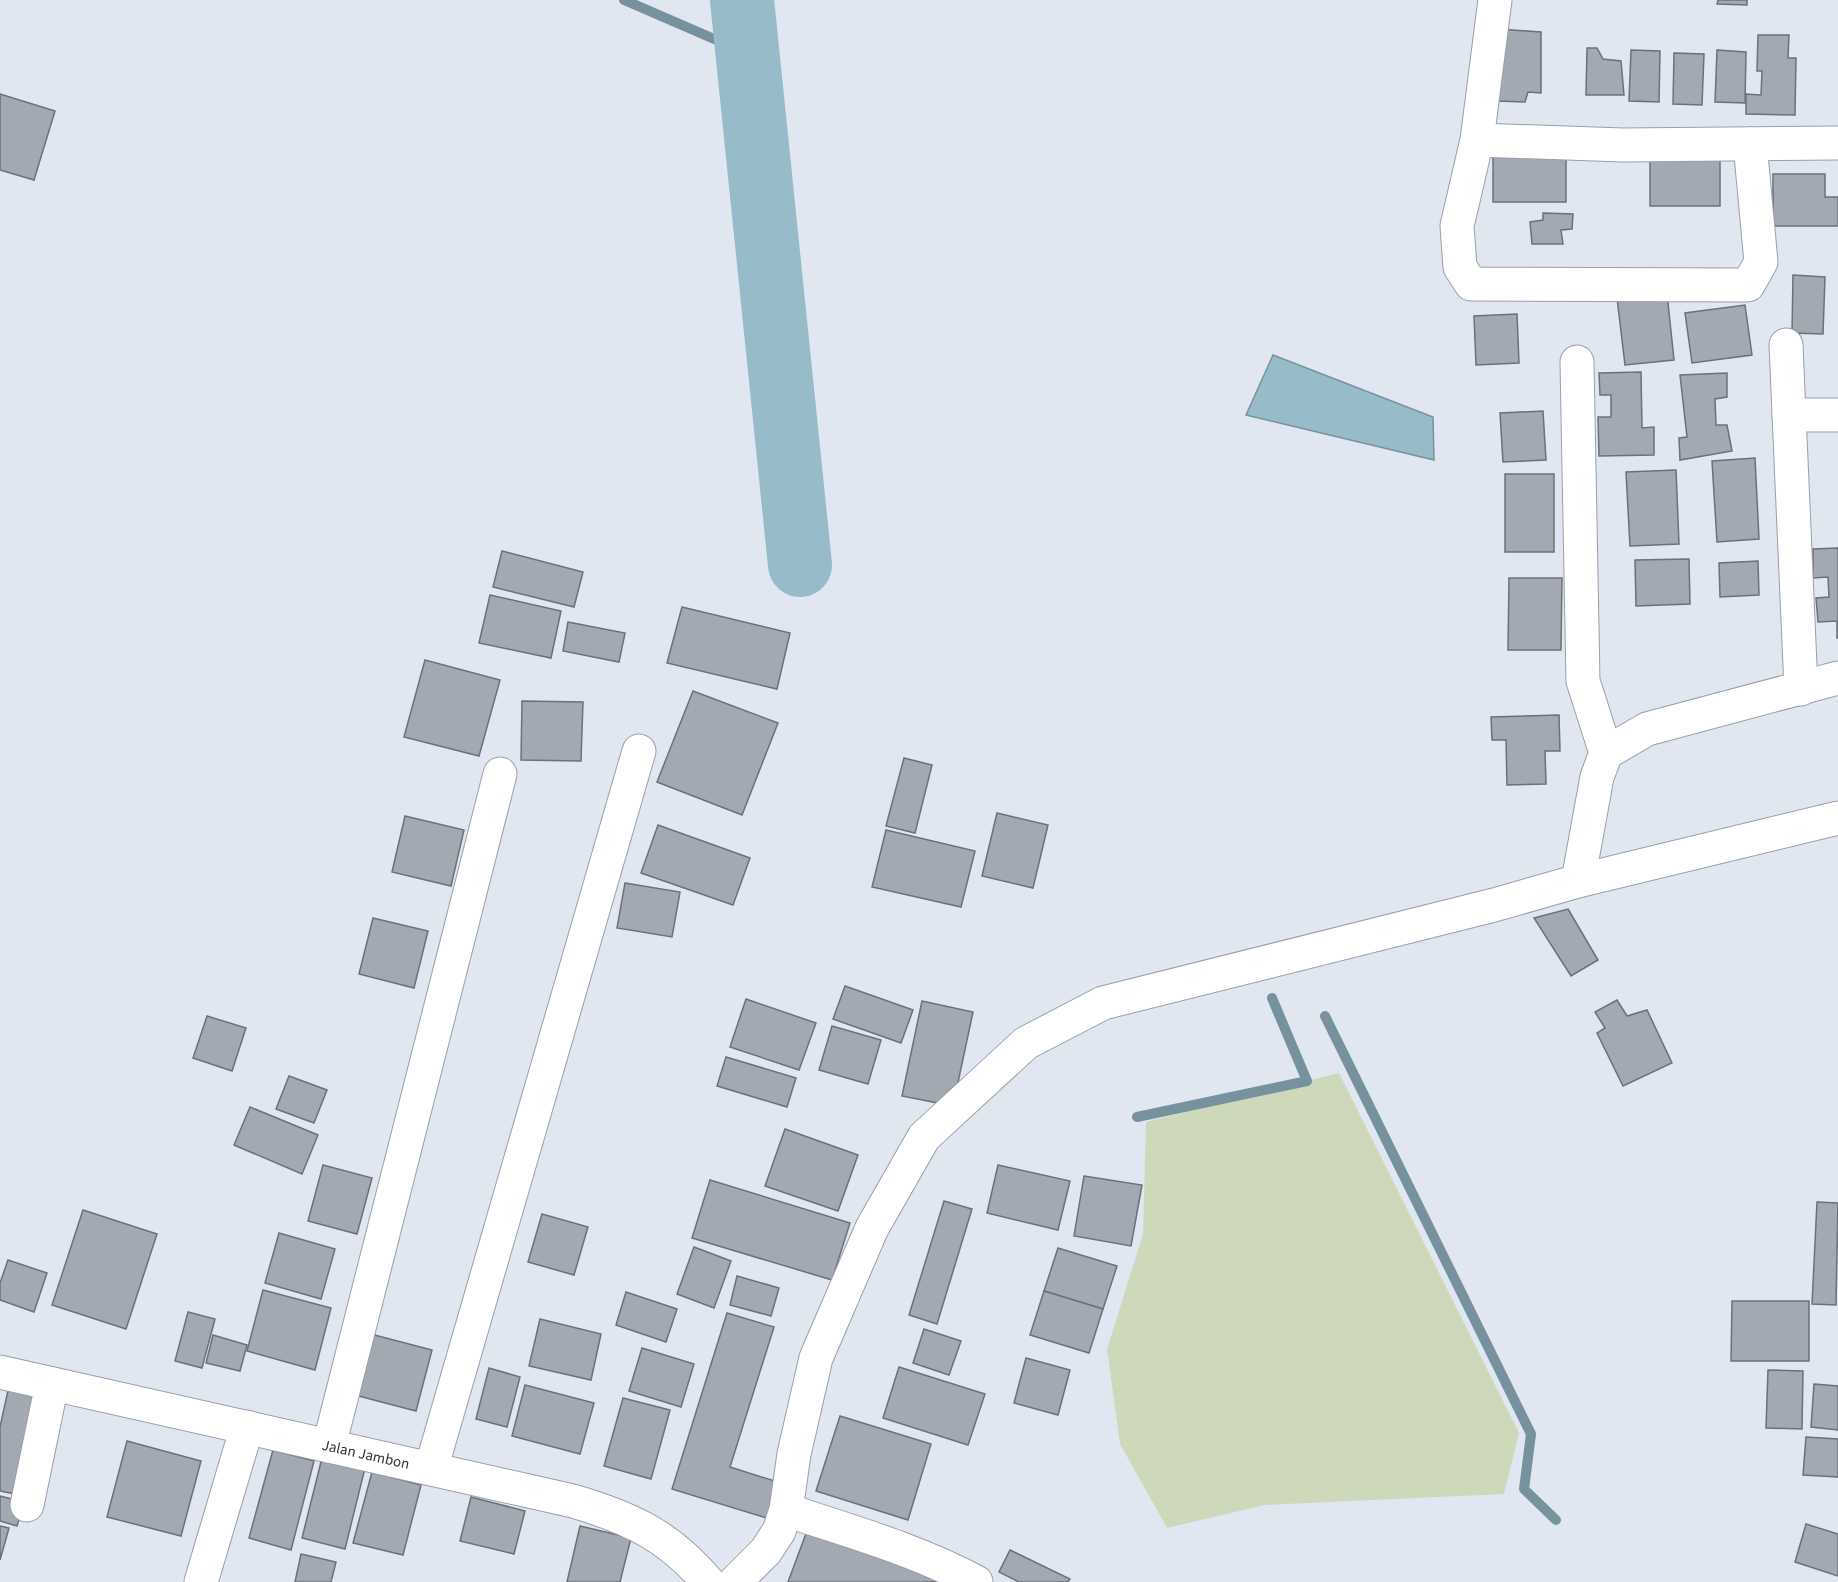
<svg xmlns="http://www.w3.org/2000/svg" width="1838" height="1582" viewBox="0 0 1838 1582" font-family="'Source Sans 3',sans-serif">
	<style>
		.green { fill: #ced9bc }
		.water { fill: #98bbc9; stroke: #78929d; stroke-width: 1.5 }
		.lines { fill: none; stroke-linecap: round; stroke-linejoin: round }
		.stream { stroke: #78929d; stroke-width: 10 }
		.river { stroke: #98bbc9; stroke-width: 64 }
		.building { fill: #a3a9b2; stroke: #6b7079; stroke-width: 1.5 }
		.minor-casing { stroke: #999fa8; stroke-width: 35 }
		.minor { stroke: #fff; stroke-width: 33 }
		.labels { text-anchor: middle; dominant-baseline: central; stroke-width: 4.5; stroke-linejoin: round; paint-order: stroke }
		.street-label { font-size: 15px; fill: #2f3235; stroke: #eef4fe }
	</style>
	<rect width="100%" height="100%" fill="#e1e7f0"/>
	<!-- green -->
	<polygon class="green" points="1339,1073 1519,1433 1504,1494 1265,1505 1167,1528 1120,1444 1107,1349 1143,1234 1146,1122"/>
	<!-- water -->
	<polygon class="water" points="1273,355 1433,417 1434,460 1246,415"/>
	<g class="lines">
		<!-- stream -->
		<g class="stream">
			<polyline points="624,0 728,45"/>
			<polyline points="1325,1016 1531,1434 1524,1489 1556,1520"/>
			<polyline points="1137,1117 1307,1081 1272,998"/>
		</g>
		<!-- river -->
		<polyline class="river" points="742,0 800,565"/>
	</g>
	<!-- building -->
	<g class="building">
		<polygon points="1718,0 1747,0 1747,5 1717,4"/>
		<polygon points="1499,29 1541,32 1541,93 1528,92 1525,102 1497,101"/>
		<polygon points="1758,35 1789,35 1788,58 1796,58 1795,115 1746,114 1746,94 1761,95 1762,71 1757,71"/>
		<polygon points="1587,48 1597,48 1603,59 1621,61 1624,95 1586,95"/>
		<polygon points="1631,50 1660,51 1659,102 1629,101"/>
		<polygon points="1717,50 1746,52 1745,103 1715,102"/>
		<polygon points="1674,53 1704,54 1702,105 1673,104"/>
		<polygon points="0,94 55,111 34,180 0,170"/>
		<rect x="1493" y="153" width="73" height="49"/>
		<rect x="1650" y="156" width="70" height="50"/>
		<polygon points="1773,174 1825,174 1825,197 1838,197 1838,226 1773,226"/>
		<polygon points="1543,213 1573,214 1572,229 1561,230 1563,244 1532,244 1530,222 1543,220"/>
		<polygon points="1793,275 1825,277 1823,334 1792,333"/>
		<polygon points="1667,293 1674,360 1625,365 1617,298"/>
		<polygon points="1745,305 1752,355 1692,363 1685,313"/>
		<polygon points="1517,314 1519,363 1476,365 1474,316"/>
		<polygon points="1641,372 1642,428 1654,427 1654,455 1599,456 1598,417 1611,417 1611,395 1600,395 1599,373"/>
		<polygon points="1727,373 1727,397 1715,399 1716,425 1727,425 1732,451 1680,460 1679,438 1687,437 1680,375"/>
		<polygon points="1543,411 1546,460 1503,462 1500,413"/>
		<polygon points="1755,458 1759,539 1717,542 1712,461"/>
		<polygon points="1676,470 1679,544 1630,546 1626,472"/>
		<rect x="1505" y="474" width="49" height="78"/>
		<polygon points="1838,548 1838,638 1837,638 1837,621 1818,622 1816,598 1829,597 1828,577 1813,578 1813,549"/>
		<polygon points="502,551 583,572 574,607 493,587"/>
		<polygon points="1689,559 1690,604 1636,606 1635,560"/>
		<polygon points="1758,561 1759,595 1720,597 1719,563"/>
		<polygon points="1509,578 1562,578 1561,650 1508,650"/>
		<polygon points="490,595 561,611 551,658 479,643"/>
		<polygon points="682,607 790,633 777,689 667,663"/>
		<polygon points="568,622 625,633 619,662 563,651"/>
		<polygon points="425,660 500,680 479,756 404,737"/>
		<polygon points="693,691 778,723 742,815 657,782"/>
		<polygon points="522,701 583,702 581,761 521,760"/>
		<polygon points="1559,715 1560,751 1545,751 1546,784 1507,785 1506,740 1492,740 1491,717"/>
		<polygon points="904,758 932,765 915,833 886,826"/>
		<polygon points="997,813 1048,825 1033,888 982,876"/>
		<polygon points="405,816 464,830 451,886 392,872"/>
		<polygon points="658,825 750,858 733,905 641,873"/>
		<polygon points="886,830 975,851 961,907 872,887"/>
		<polygon points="625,883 680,892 672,937 617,928"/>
		<polygon points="1568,909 1598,960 1571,976 1534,918"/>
		<polygon points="373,918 428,931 414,988 359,974"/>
		<polygon points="845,986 913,1010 901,1043 833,1019"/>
		<polygon points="746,999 816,1023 799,1070 730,1047"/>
		<polygon points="1617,1000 1627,1016 1647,1010 1672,1063 1623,1086 1597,1033 1605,1028 1595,1012"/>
		<polygon points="922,1001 973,1012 953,1106 902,1096"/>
		<polygon points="207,1016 246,1028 232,1071 193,1058"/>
		<polygon points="832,1026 881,1040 868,1084 819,1070"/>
		<polygon points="726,1057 796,1078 787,1107 717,1086"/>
		<polygon points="289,1076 327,1090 314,1123 276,1109"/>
		<polygon points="250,1107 318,1135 302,1174 234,1145"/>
		<polygon points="785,1129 858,1155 838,1211 765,1186"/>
		<polygon points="323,1165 372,1178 357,1234 308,1221"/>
		<polygon points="998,1165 1070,1181 1058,1230 987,1213"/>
		<polygon points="1084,1176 1142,1185 1131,1246 1074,1236"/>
		<polygon points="710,1180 850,1223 832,1280 692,1238"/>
		<polygon points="944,1201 972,1209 937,1324 909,1315"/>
		<polygon points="1817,1202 1838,1203 1836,1305 1812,1304"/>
		<polygon points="83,1210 157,1234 126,1329 52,1305"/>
		<polygon points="542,1214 588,1227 574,1275 528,1262"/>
		<polygon points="279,1233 335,1249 321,1299 265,1283"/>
		<polygon points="694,1247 731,1261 714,1308 677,1294"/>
		<polygon points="1058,1248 1117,1266 1103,1309 1044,1291"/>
		<polygon points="8,1260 47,1273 34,1312 0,1300 0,1283"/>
		<polygon points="737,1276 779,1288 771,1316 730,1305"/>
		<polygon points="263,1290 331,1308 315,1370 247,1351"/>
		<polygon points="1044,1291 1103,1309 1089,1353 1030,1335"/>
		<polygon points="626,1292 677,1309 666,1342 616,1325"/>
		<polygon points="1732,1301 1809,1301 1809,1361 1731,1361"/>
		<polygon points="188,1312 215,1319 202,1368 175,1361"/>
		<polygon points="727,1313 774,1327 730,1467 781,1483 770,1519 672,1489"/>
		<polygon points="540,1319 601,1334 591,1380 529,1366"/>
		<polygon points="924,1329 961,1341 949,1375 913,1363"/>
		<polygon points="363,1332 432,1350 416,1411 347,1393"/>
		<polygon points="213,1335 247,1345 240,1371 206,1363"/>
		<polygon points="642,1348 694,1364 681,1407 629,1391"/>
		<polygon points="1026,1358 1070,1370 1058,1415 1014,1403"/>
		<polygon points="899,1367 985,1394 968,1445 883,1418"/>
		<polygon points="489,1368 520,1377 507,1427 476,1419"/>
		<polygon points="1768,1370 1803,1371 1802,1429 1766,1428"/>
		<polygon points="1814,1384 1838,1386 1838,1430 1811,1427"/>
		<polygon points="525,1385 594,1403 580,1454 512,1436"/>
		<polygon points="9,1386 42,1393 20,1495 0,1491 0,1427"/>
		<polygon points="623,1398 670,1410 651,1479 604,1466"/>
		<polygon points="840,1416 931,1444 908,1520 816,1491"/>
		<polygon points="1806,1437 1838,1439 1838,1477 1803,1475"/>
		<polygon points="127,1441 201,1461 181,1536 107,1517"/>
		<polygon points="273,1450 314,1461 291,1550 249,1538"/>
		<polygon points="322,1458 365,1468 345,1549 302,1538"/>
		<polygon points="372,1472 421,1485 403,1555 353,1543"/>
		<polygon points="0,1496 24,1502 17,1526 0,1521"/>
		<polygon points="471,1497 525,1511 514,1554 460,1541"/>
		<polygon points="1806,1524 1838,1534 1838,1576 1795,1562"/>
		<polygon points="0,1526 9,1528 0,1560"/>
		<polygon points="580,1526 631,1538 620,1582 567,1582"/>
		<polygon points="807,1531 950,1582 788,1582"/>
		<polygon points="1010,1550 1070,1579 1068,1582 1019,1582 999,1572"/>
		<polygon points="301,1554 336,1562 331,1582 295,1582"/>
	</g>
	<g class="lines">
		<defs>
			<g id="minor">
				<polyline points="1495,0 1477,140 1457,226 1460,267 1471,284 1748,285 1761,262 1750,144"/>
				<polyline points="1477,140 1623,145 1838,143"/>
				<polyline points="1786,345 1801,689"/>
				<polyline points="1577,362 1583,681 1606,753 1647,729 1838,678"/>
				<polyline points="1789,415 1838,415"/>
				<polyline points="1578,881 1597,777 1606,753"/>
				<path id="s1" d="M 0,1372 L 573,1501 C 631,1518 669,1536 708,1582"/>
				<polyline points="329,1446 500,774"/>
				<polyline points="431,1469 639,751"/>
				<polyline points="27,1505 52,1384"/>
				<path d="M 786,1510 C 849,1531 917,1550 976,1582"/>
				<polyline points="201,1582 247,1427"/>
				<polyline points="735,1582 766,1551 779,1531 786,1510 794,1454 816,1358 872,1228 924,1137 1026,1043 1103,1003 1494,905 1578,881 1838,818"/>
			</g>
		</defs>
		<!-- minor casing -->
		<use href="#minor" class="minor-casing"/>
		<!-- minor -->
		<use href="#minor" class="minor"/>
	</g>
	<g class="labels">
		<!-- street labels -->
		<g class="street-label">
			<text stroke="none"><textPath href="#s1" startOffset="375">Jalan Jambon</textPath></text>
		</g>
	</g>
</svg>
